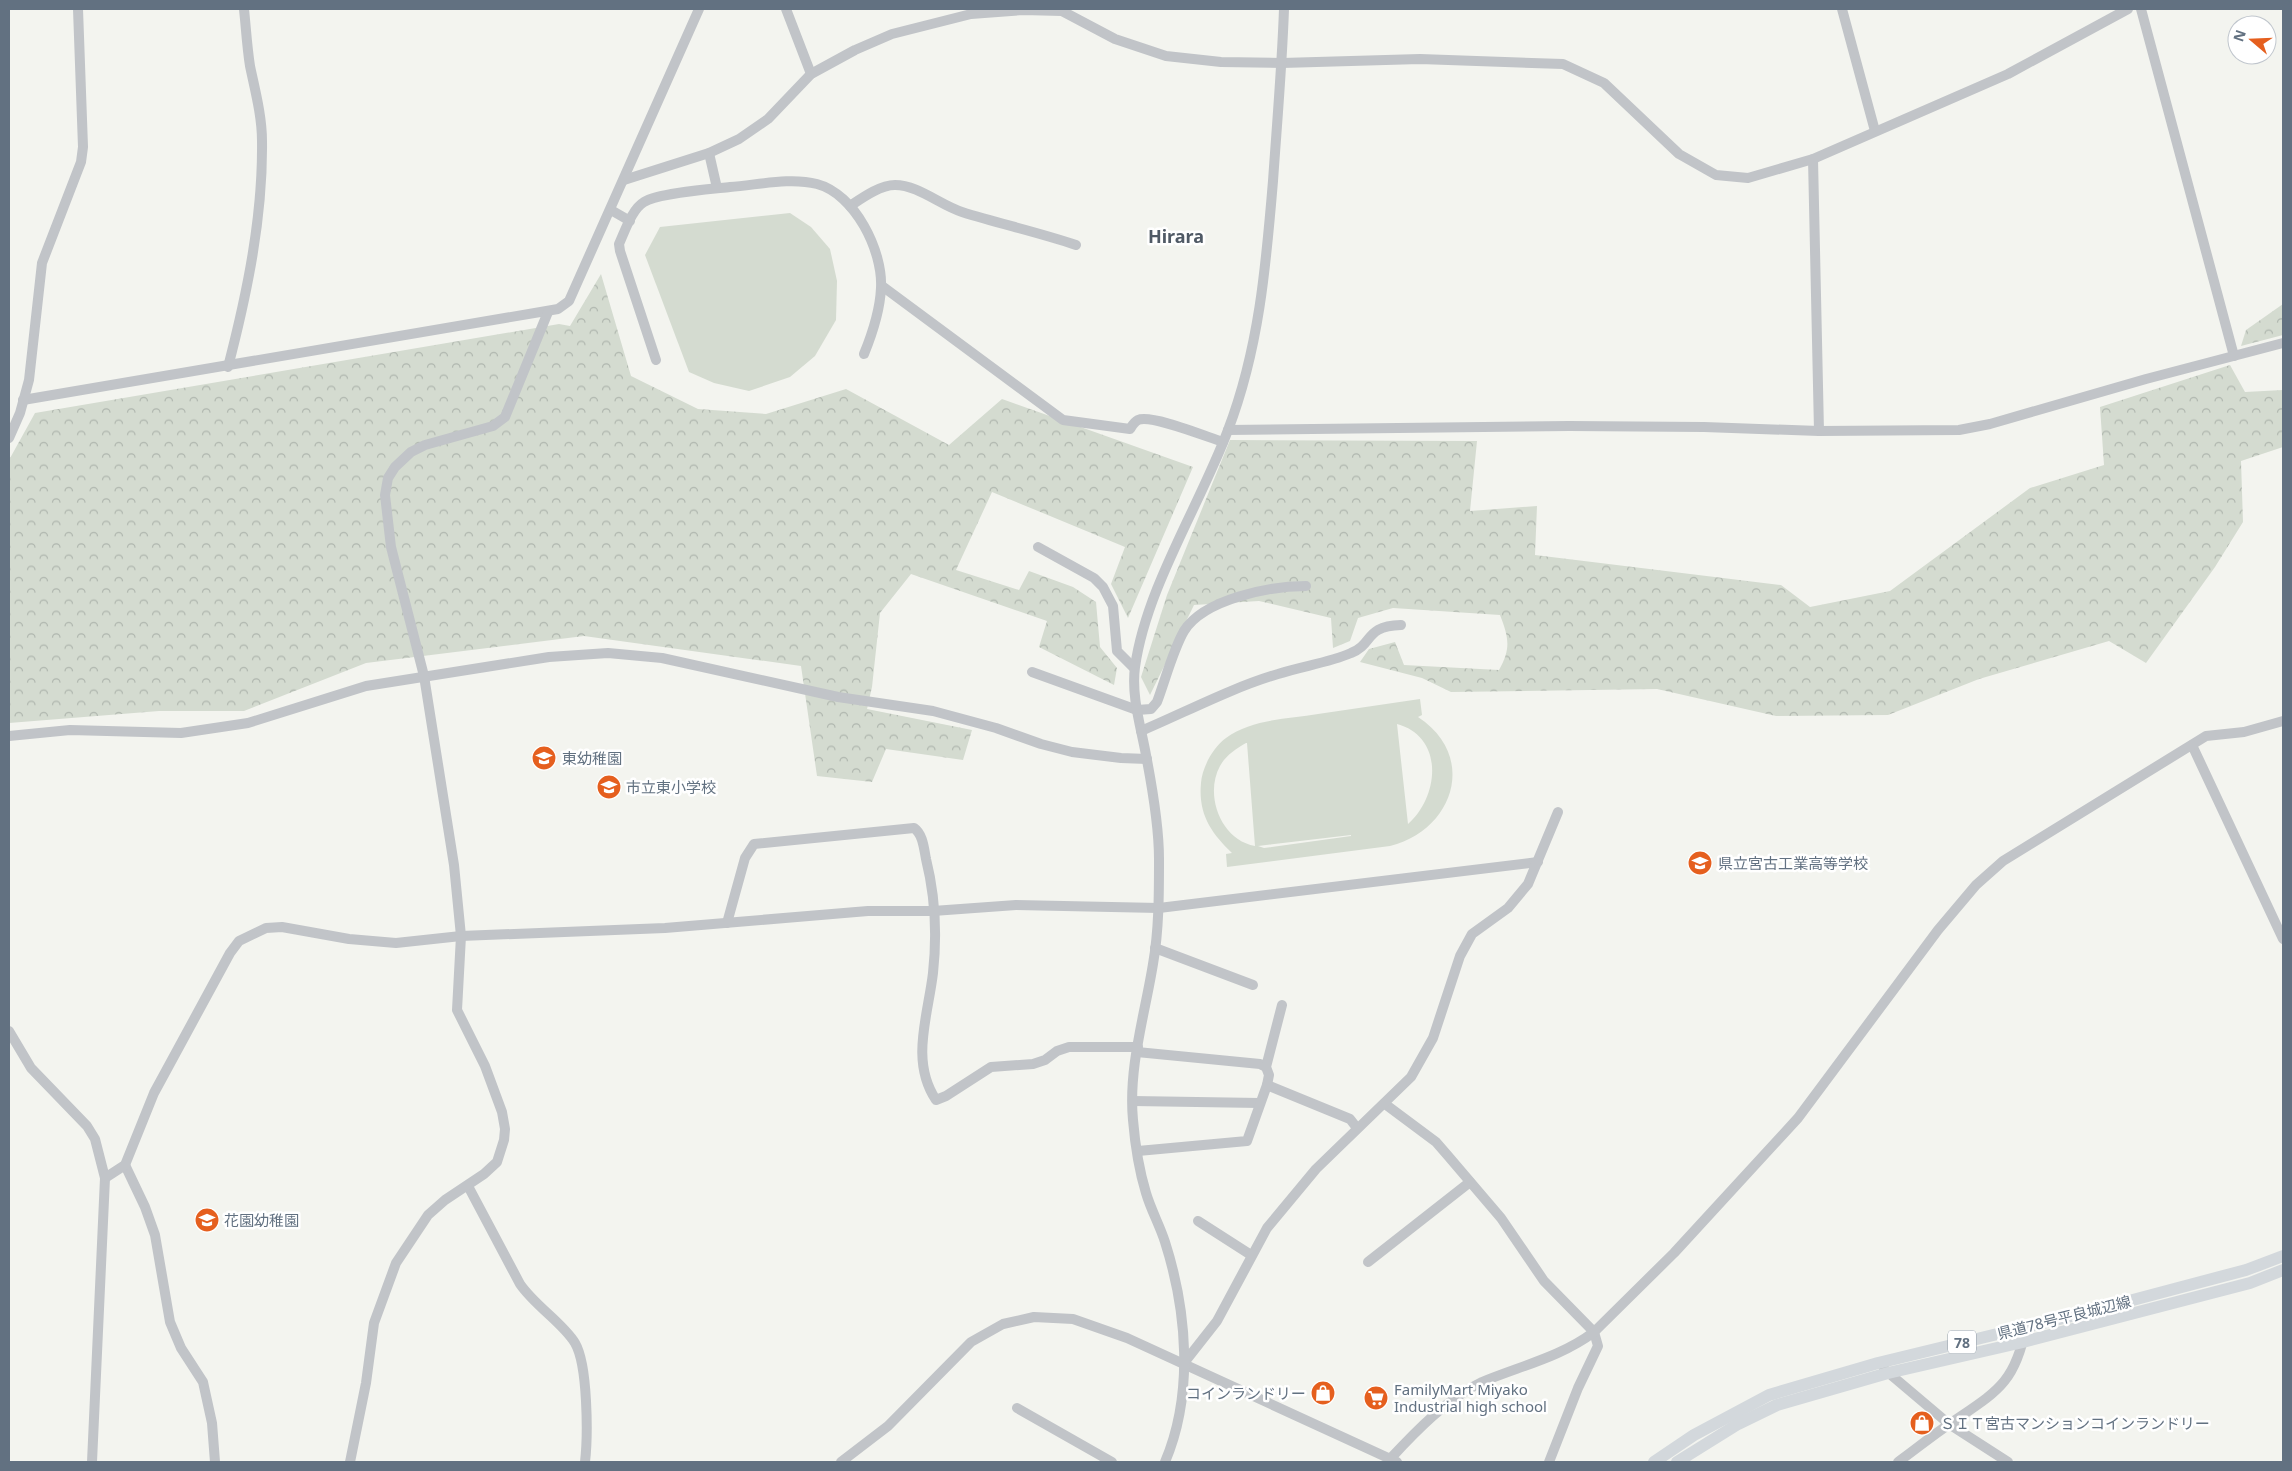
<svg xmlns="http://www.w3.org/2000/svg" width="2292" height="1471" viewBox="0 0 2292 1471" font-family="'Noto Sans','Noto Sans JP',sans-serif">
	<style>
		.green { fill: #d4dbd0; fill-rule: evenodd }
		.forest { fill: url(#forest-crowns) }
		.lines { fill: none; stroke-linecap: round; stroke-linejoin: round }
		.minor { stroke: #c1c4c8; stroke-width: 10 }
		.major { stroke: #d3d8dc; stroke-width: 12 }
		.labels { text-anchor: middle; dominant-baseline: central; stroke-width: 5; stroke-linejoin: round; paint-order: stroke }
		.shield { fill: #fff; stroke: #919ca7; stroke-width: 1 }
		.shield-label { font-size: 14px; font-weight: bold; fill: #627181 }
		.poi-label { font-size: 15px; fill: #627181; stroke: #fff; text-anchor: start }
		.street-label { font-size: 15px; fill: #627181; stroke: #fff }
		.quarter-label { font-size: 18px; font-weight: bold; fill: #505a66; stroke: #fff }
	</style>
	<defs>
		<pattern id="forest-crowns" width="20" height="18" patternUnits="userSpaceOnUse" patternTransform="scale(1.25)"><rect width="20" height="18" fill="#d4dbd0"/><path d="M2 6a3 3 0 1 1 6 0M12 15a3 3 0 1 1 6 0" fill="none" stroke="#afb6ae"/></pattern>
	</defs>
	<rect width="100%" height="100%" fill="#f3f4ef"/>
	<!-- green -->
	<g class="green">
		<polygon points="790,213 811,227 830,249 837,281 836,320 815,356 790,377 749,391 714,383 689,372 645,255 660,227"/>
		<path d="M 1420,699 L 1422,715 L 1418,717 C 1478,756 1454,830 1390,846 L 1227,867 L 1226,854 L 1232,853 C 1211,833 1198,814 1201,783 C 1202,768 1213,747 1226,738 C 1252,719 1288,719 1318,714 C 1352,709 1386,704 1420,699 ZM 1397,724 C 1445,737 1439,797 1408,824 ZM 1246,743 L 1247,743 L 1255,846 C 1221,840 1204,795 1220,766 C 1226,755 1236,749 1246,743 ZM 1351,836 L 1264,848 L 1258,846 L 1351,835 Z"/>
	</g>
	<!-- forest -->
	<g class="forest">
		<polygon points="601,274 631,376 698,409 766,414 846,389 949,445 1002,399 1193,467 1128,618 1111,584 1125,547 992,492 956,570 1019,590 1029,571 1073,587 1096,602 1100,647 1117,668 1114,685 1039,647 1047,621 911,574 880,613 872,687 867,709 972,730 963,760 886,749 872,782 817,776 801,666 584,636 366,663 244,711 159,711 9,723 9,460 35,413 559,324 570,326"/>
		<polygon points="2283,304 2283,335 2241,346 2246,330"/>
		<path d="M 2230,365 L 2245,392 L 2283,390 L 2283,447 L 2241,461 L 2243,522 L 2215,567 L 2146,663 L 2109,641 L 1979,679 L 1888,715 L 1776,716 L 1657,689 L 1451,692 L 1422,678 L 1360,662 L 1369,649 L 1395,642 L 1404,665 L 1499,670 C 1511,649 1509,638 1500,615 L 1393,608 L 1358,618 L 1350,641 L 1333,648 L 1331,618 L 1259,601 L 1194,605 L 1150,695 L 1141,677 L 1167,595 L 1230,440 L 1477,441 L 1470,511 L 1537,506 L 1535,555 L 1781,585 L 1810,607 L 1890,591 L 2030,488 L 2104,465 L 2100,407 Z"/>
	</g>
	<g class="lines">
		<!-- minor -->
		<g class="minor">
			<polyline points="786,9 811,74"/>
			<polyline points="1842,9 1875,131"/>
			<polyline points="2141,9 2234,356"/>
			<polyline points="709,153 717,188"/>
			<polyline points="1813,159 1819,431"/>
			<polyline points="624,180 709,153 739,139 768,119 811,74 855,50 892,34 971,14 1023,10 1062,11 1115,39 1166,56 1221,62 1282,63 1420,59 1563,64 1604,83 1679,154 1716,175 1748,178 1813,159 2008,74 2128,9"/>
			<path d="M 850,206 C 862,198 880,185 895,185 C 918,185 940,205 962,212 C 1000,224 1038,232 1076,245"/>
			<polyline points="611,210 630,221"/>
			<path d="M 882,286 L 1063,420 L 1130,429 C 1132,426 1134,422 1138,420 C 1151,414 1207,437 1223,442"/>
			<path d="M 656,360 L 620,251 L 619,244 C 625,231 632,209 644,202 C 658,193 712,189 730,187 C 758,185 790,177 817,184 C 855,194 883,251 881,288 C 880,311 873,332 864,354"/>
			<path d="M 228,367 C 247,294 263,217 262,141 C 262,116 255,90 250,66 C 247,47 246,28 244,9"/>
			<polyline points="23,400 558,309 569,301 699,9"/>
			<polyline points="1228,430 1569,426 1704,427 1819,431 1959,430 1990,424 2146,379 2283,343"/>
			<polyline points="9,438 20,413 29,380 42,263 81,162 83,147 78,9"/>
			<polyline points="1038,547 1094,578 1103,587 1113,606 1117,651 1134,668"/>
			<path d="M 1032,672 L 1137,710 L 1151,709 L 1157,702 C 1165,681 1173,650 1184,631 C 1204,599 1270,586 1306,586"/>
			<path d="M 1141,731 C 1186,712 1231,688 1278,674 C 1302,666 1328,663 1351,653 C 1374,644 1364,626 1401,625"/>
			<polyline points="9,736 70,730 181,733 248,723 366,686 549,657 608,653 662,658 838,697 933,711 996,728 1041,744 1072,752 1121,758 1147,759"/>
			<polyline points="2192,745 2283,939"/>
			<path d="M 727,923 L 745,858 L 754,844 L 914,828 C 923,834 924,849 926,859 C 935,895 937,936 933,973 C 928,1016 910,1061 936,1100 L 946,1096 L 991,1067 L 1033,1064 L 1045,1060 L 1057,1051 L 1069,1047 L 1138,1047"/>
			<polyline points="1155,948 1253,985"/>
			<polyline points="9,1031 31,1068 87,1126 95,1139 105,1178 92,1462"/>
			<polyline points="1137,1052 1260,1064 1266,1067"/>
			<polyline points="1267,1085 1350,1119 1357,1128"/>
			<polyline points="1133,1101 1260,1103"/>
			<polyline points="1385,1104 1436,1142 1449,1157 1501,1218 1544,1281 1594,1332 1598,1346 1578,1388 1549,1462"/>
			<polyline points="1138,1151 1247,1141 1267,1085 1269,1075 1266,1067 1282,1005"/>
			<polyline points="125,1165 145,1207 155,1235 170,1322 181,1348 203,1382 212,1423 215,1462"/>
			<polyline points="105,1178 125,1165 154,1093 230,953 239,941 266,928 282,927 349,939 396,943 461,936 665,928 868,911 933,911 1016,905 1159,908 1538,862"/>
			<path d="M 468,1186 L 520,1284 C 535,1306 563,1323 575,1343 C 588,1365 588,1436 585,1462"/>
			<polyline points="1198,1221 1251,1255"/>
			<polyline points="1368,1262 1470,1182"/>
			<polyline points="1184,1363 1217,1321 1267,1228 1316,1169 1411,1077 1433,1038 1460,956 1472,934 1508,908 1528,884 1558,812"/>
			<polyline points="1884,1369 1949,1424 2008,1462"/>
			<polyline points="1017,1408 1112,1462"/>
			<path d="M 1391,1458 C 1416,1431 1448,1398 1482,1382 C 1520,1366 1561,1357 1594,1332 L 1674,1253 L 1798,1118 L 1938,930 L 1976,885 L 2003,861 L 2206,736 L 2244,732 L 2283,721"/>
			<polyline points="350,1462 366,1383 374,1323 396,1263 428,1215 445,1200 484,1174 497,1162 504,1140 505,1129 502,1112 485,1066 457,1010 461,936 454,865 424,676 391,547 385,495 388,478 395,467 411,452 425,445 493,426 505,417 548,312"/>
			<polyline points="841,1462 888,1426 971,1342 1003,1324 1034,1317 1073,1319 1127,1338 1397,1462"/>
			<path d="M 1165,1462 C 1194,1394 1187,1311 1165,1242 C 1160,1226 1151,1210 1146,1193 C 1139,1170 1135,1144 1133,1120 C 1128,1068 1145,1014 1153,964 C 1159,930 1159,894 1159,859 C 1159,829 1152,786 1146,755 C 1141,727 1131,696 1135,667 C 1146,588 1200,505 1228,430 C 1259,349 1266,266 1273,181 C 1277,123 1282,66 1284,9"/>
			<path d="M 1898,1462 C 1916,1449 1933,1435 1951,1423 C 1996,1392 2015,1384 2026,1327"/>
		</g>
		<!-- major -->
		<g class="major">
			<polyline points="1654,1462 1694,1435 1769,1395 1878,1363 2080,1314 2246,1270 2283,1256"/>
			<polyline points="1677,1462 1738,1424 1777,1405 1888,1373 2023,1342 2250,1283 2283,1270"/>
		</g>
	</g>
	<!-- icons -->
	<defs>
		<symbol id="school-disc" viewBox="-11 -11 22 22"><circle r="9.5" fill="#e55f1e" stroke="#fff"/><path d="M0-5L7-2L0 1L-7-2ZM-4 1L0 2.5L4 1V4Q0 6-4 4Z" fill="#fff"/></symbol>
		<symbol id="shop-disc" viewBox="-11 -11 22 22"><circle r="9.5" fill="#e55f1e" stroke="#fff"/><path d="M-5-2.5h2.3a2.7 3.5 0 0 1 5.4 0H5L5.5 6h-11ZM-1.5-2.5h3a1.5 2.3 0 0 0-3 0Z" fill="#fff"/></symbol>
		<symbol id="supermarket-disc" viewBox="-11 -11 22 22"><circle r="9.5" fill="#e55f1e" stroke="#fff"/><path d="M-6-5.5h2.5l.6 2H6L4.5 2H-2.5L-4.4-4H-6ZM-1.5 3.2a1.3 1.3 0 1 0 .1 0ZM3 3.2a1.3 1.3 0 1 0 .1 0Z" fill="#fff"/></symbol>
	</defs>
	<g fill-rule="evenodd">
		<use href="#school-disc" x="530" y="744" width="28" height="28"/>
		<use href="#school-disc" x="595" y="773" width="28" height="28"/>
		<use href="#school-disc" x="1686" y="849" width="28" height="28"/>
		<use href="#school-disc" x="193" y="1206" width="28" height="28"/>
		<use href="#shop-disc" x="1309" y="1379" width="28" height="28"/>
		<use href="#supermarket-disc" x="1362" y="1384" width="28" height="28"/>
		<use href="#shop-disc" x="1908" y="1409" width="28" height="28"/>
	</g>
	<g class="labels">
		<!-- shield labels -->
		<rect class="shield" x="1948" y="1330.5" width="28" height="23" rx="4"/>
		<g class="shield-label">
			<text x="1962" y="1342">78</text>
		</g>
		<!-- poi labels -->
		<g class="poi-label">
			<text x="562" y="758">東幼稚園</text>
			<text x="626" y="787">市立東小学校</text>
			<text x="1718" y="863">県立宮古工業高等学校</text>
			<text x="224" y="1220">花園幼稚園</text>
			<text x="1394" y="1389">FamilyMart Miyako<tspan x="1394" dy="17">Industrial high school</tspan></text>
			<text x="1306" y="1393" text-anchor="end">コインランドリー</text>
			<text x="1940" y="1423">ＳＩＴ宮古マンションコインランドリー</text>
		</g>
		<!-- street labels -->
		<g class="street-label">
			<text transform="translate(2064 1317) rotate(-14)">県道78号平良城辺線</text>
		</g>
		<!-- quarter labels -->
		<g class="quarter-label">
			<text x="1176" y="236">Hirara</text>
		</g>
	</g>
	<!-- border -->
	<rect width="2292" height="1471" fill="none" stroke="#627181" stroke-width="20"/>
	<!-- north arrow -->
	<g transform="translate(2252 40) rotate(289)"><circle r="24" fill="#ffffff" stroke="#c0c6cd"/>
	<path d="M0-4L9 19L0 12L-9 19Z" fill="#e55f1e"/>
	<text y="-8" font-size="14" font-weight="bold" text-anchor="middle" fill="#627181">N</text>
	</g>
</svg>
